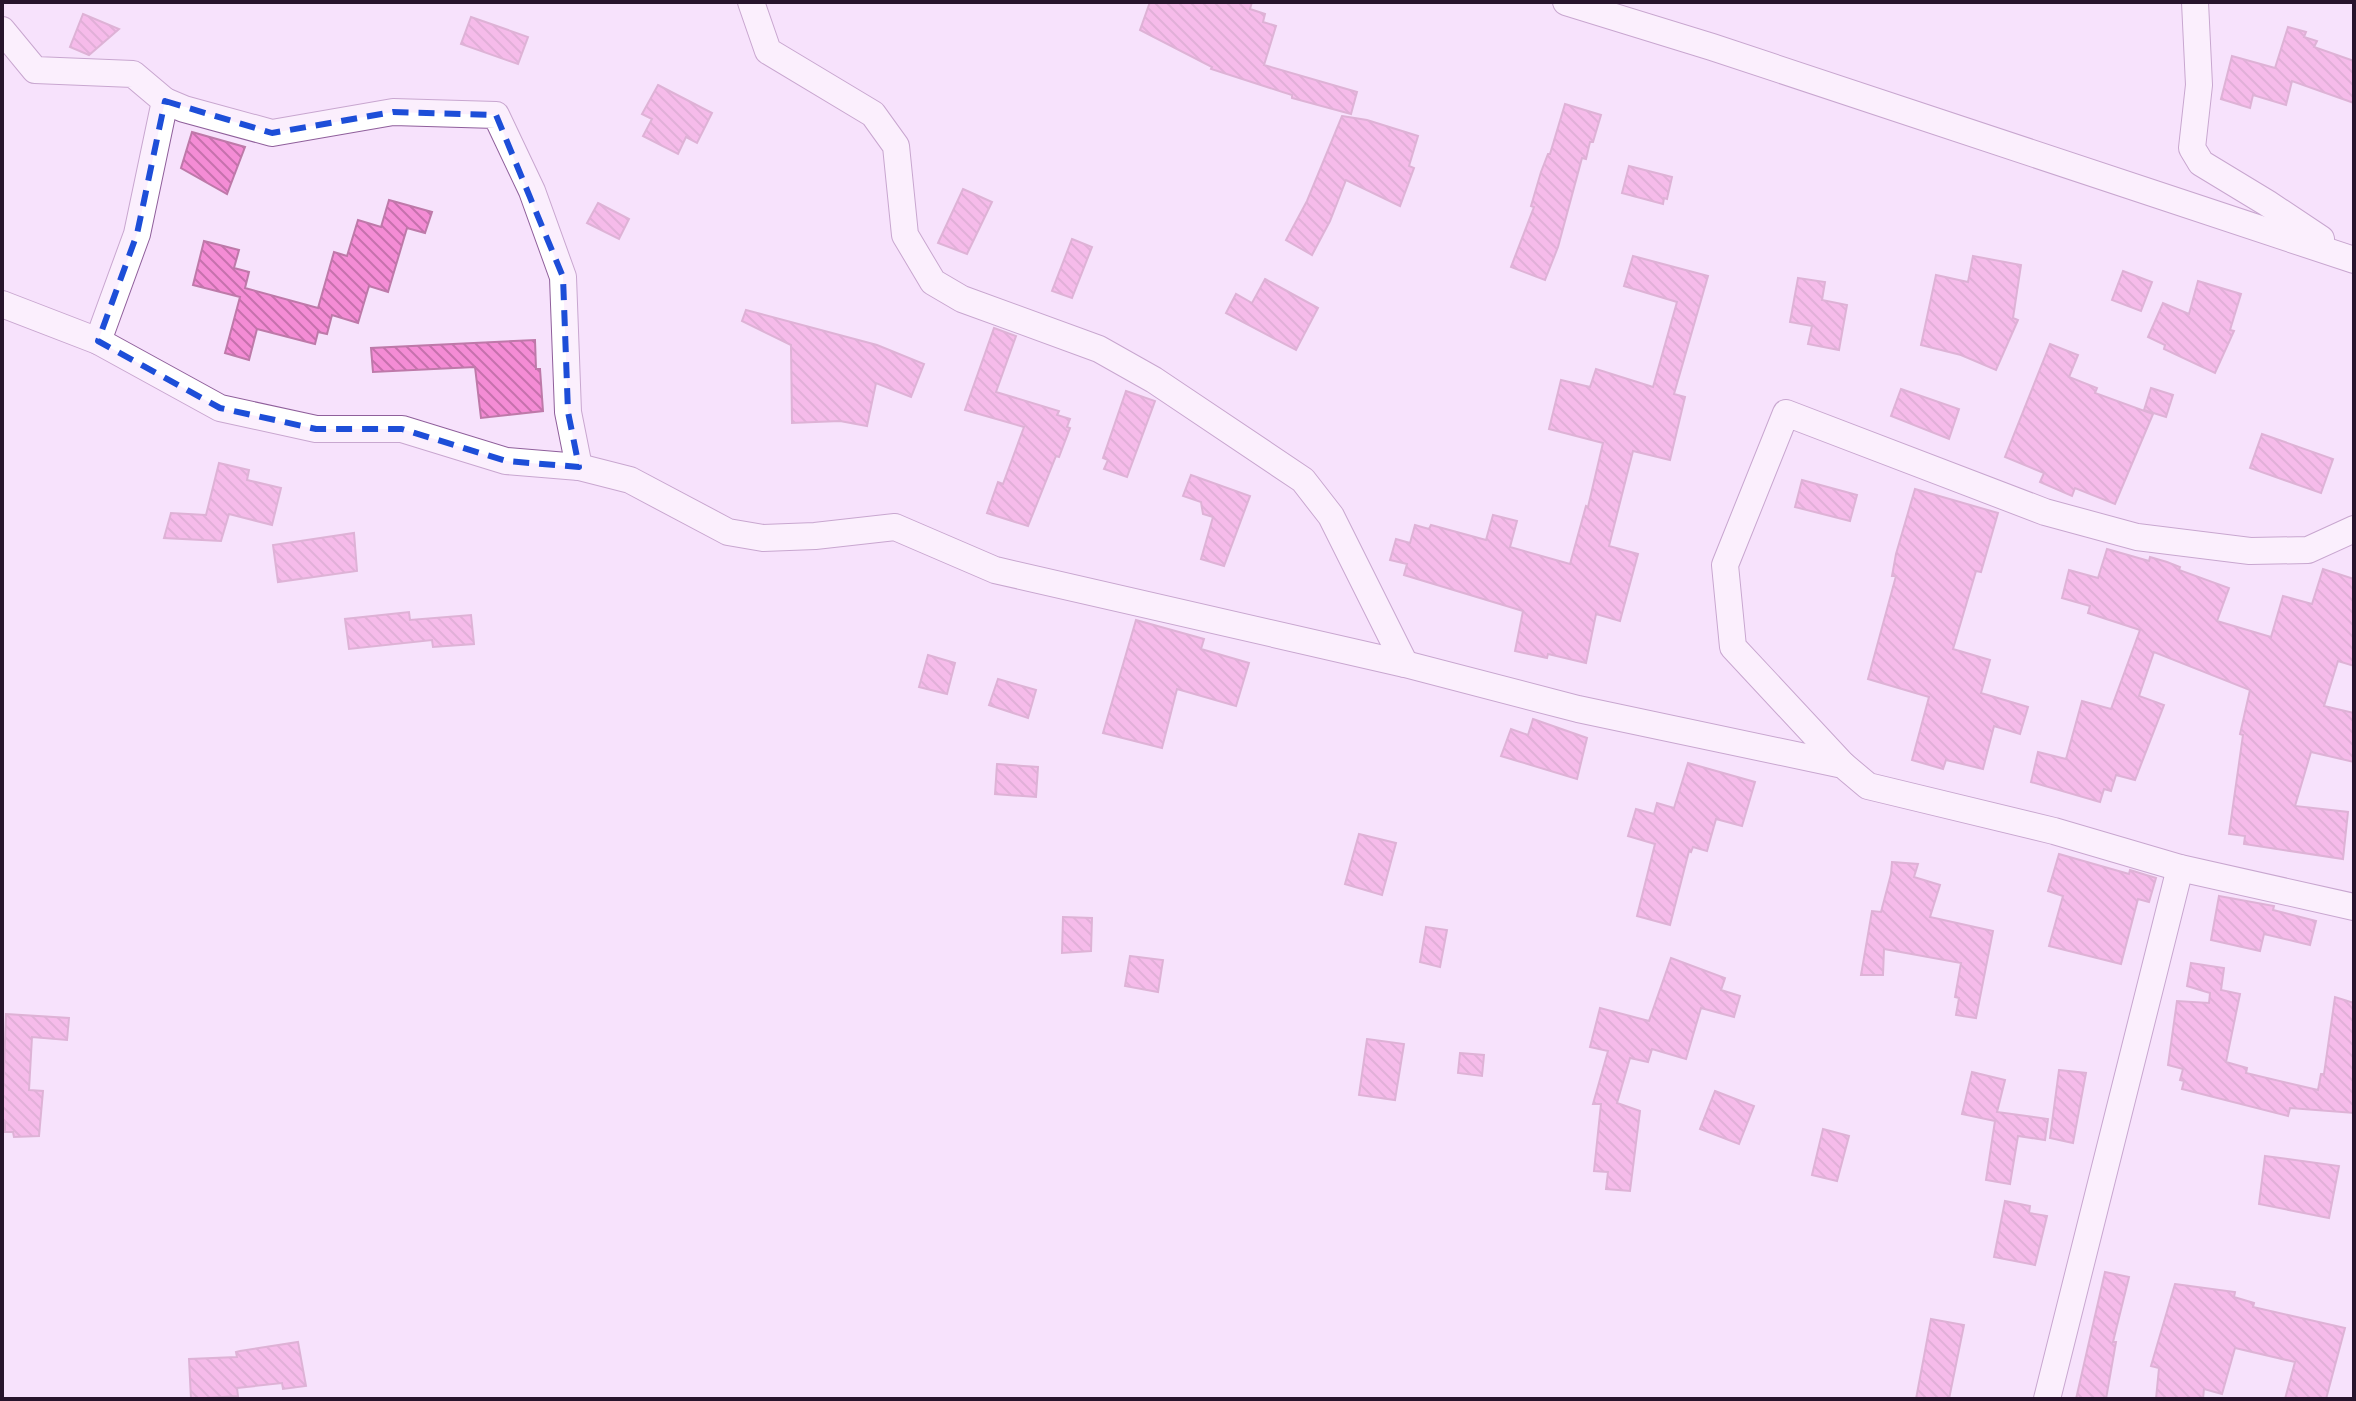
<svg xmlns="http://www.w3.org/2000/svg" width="2356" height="1401" viewBox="0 0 2356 1401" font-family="'Sofia Sans Condensed',sans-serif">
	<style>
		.building { fill: url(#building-back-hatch); stroke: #be79a9; stroke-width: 2 }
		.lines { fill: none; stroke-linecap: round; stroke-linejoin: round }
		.minor-casing { stroke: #8f5f9b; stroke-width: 28 }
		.minor { stroke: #fff; stroke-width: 26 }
		.marked { fill: none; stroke: #1d4ed8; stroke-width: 6; stroke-dasharray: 16 10; stroke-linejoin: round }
	</style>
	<defs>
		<pattern id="building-back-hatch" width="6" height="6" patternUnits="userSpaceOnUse" patternTransform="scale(2)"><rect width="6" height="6" fill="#f48cd5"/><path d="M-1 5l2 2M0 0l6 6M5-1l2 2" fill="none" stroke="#c671ad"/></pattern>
	</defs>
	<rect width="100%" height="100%" fill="#f7e2fc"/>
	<!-- building -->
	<g class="building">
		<polygon points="1150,2 1252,2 1250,9 1265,14 1263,22 1276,26 1264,65 1357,92 1351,114 1292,98 1292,95 1211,69 1212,67 1140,30"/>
		<polygon points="83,14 119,29 89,55 70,47"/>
		<polygon points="471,17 528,37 518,64 461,44"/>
		<polygon points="2288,27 2306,32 2304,37 2317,41 2314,47 2354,61 2354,103 2292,81 2286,105 2253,95 2250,108 2221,99 2232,56 2275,68"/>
		<polygon points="658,85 712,113 697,143 686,137 678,154 643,136 652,119 642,114"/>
		<polygon points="1565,104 1601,115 1593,142 1590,142 1586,159 1582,158 1558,247 1545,280 1511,267 1534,207 1531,206 1541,172 1548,154 1550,154"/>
		<polygon points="1342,116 1367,120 1418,136 1409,166 1414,168 1400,206 1346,180 1330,221 1312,255 1286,240 1307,201"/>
		<polygon points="192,132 245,147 227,194 181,168"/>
		<polygon points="1629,166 1672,177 1667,199 1664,198 1663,204 1622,193"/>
		<polygon points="963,189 992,202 967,254 938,243"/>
		<polygon points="389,200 432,212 425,233 407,228 388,292 369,286 358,323 332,315 327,334 318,332 315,344 257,329 249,360 225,353 240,297 193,285 204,241 239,250 234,268 249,272 245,288 318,308 334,252 347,256 358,220 381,227"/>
		<polygon points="598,203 629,219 619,239 587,223"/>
		<polygon points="1072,239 1092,247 1072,298 1052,291"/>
		<polygon points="1633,256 1708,276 1674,394 1685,397 1670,460 1633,451 1609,546 1638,554 1620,621 1596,614 1586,663 1548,654 1547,658 1515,651 1523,611 1404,575 1407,564 1390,560 1396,539 1410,543 1415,525 1429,529 1431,525 1486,540 1493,515 1517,521 1510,547 1570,564 1586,506 1588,507 1603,443 1549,429 1561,380 1590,387 1596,369 1653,387 1677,302 1624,286"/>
		<polygon points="1973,256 2021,265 2013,318 2018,320 1996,370 1961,355 1921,345 1936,275 1968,282"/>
		<polygon points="2123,271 2152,282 2141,311 2112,300"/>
		<polygon points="1798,278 1825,282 1822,300 1847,305 1839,350 1808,344 1812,326 1790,322"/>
		<polygon points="1265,279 1318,308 1296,350 1226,313 1236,294 1252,303"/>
		<polygon points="2198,281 2241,294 2230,330 2234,331 2215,373 2164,349 2165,345 2148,337 2163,303 2189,314"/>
		<polygon points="746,310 877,345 924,364 911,397 876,383 867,426 840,421 792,423 791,345 742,321"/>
		<polygon points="994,328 1016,336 996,392 1059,411 1057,415 1070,419 1067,427 1070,428 1059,457 1056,456 1028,526 987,513 998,482 1003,484 1024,427 965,410"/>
		<polygon points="535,340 536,369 540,369 543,411 481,418 475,367 373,372 371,348"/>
		<polygon points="2050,344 2078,355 2069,377 2097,388 2095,393 2153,414 2115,504 2075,488 2072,496 2040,482 2044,473 2005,457"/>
		<polygon points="2151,388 2173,395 2166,417 2144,410"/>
		<polygon points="1901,389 1959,409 1949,439 1891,416"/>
		<polygon points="1126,391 1155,401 1127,477 1104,469 1108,460 1103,458"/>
		<polygon points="2262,434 2333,459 2321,493 2250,468"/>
		<polygon points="219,463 249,470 247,480 281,488 272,525 229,514 221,541 164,538 171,513 206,515"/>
		<polygon points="1191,475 1250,496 1224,566 1201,559 1213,517 1203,514 1201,502 1183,496"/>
		<polygon points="1802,480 1857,495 1850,521 1795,507"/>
		<polygon points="1915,489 1998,513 1981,572 1976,571 1953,649 1990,660 1981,693 2028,707 2020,734 1994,726 1983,769 1946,760 1943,769 1912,760 1929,697 1868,679 1896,576 1892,576 1896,554"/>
		<polygon points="354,533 357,571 278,582 273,545"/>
		<polygon points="2107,549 2149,561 2150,557 2167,562 2180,567 2179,570 2229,588 2217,621 2271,637 2283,596 2312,604 2323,569 2354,579 2354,666 2338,661 2324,706 2354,713 2354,762 2311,752 2295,806 2348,812 2343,859 2244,844 2245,836 2229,834 2243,735 2240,734 2250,690 2154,652 2139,696 2164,705 2135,780 2116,775 2111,791 2104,789 2100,802 2031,782 2038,752 2066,759 2082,701 2111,709 2140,630 2088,613 2090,606 2062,598 2069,570 2098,578"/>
		<polygon points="409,612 410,620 471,615 474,644 433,647 432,640 349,649 345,619"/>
		<polygon points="1136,620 1204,639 1201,649 1249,663 1236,706 1177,689 1162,748 1103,733"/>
		<polygon points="928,655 955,663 947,694 919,687"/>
		<polygon points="998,679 1036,690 1028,718 989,705"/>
		<polygon points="1533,719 1587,738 1577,779 1501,756 1511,729 1528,735"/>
		<polygon points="1688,763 1755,782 1742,826 1716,819 1707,851 1693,847 1691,852 1689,851 1670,925 1637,916 1655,844 1628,836 1636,809 1654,814 1657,803 1674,808"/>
		<polygon points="997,764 1038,767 1036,797 995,794"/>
		<polygon points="1359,834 1396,843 1382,895 1345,884"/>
		<polygon points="2059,854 2129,874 2130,870 2156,878 2149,902 2138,899 2121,964 2049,946 2063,896 2048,891"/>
		<polygon points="1892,862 1918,864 1914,877 1940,885 1930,917 1993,931 1976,1018 1956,1015 1959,998 1955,997 1961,963 1884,949 1883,975 1861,975 1872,911 1881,912 1891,874"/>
		<polygon points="2219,896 2274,906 2273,910 2316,921 2310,945 2264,934 2260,951 2211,940"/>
		<polygon points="1063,917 1092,918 1091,951 1062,953"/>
		<polygon points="1426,927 1447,930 1440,967 1420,962"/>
		<polygon points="1130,956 1163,960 1158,992 1125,986"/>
		<polygon points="1671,958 1725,978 1721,990 1740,996 1734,1017 1701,1008 1686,1059 1652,1049 1648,1062 1630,1058 1617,1103 1640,1111 1630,1191 1606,1189 1608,1172 1594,1171 1601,1104 1593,1104 1608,1051 1590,1047 1600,1008 1649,1021"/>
		<polygon points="2191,963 2224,968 2221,990 2240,994 2226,1062 2247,1068 2246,1073 2318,1090 2321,1074 2324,1074 2335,997 2354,1003 2354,1113 2290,1108 2288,1116 2182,1089 2184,1081 2180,1080 2183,1069 2168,1065 2177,1001 2209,1003 2210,993 2187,986"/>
		<polygon points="6,1014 69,1018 67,1040 32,1037 29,1090 43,1091 39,1136 14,1137 13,1132 5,1132 5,1123 2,1123"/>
		<polygon points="1367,1039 1404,1044 1395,1100 1359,1095"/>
		<polygon points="1460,1053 1484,1055 1482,1076 1458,1073"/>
		<polygon points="2059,1070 2086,1073 2073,1143 2050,1138"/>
		<polygon points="1972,1072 2005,1080 1997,1112 2048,1119 2045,1140 2018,1136 2010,1184 1986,1180 1995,1121 1962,1114"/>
		<polygon points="1715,1091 1754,1106 1739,1144 1700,1129"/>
		<polygon points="1823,1129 1849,1136 1837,1181 1812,1175"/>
		<polygon points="2265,1156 2339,1166 2329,1218 2259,1204"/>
		<polygon points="2005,1201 2030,1206 2029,1213 2047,1216 2035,1265 1994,1257"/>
		<polygon points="2105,1272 2129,1277 2113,1342 2116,1342 2106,1399 2076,1399"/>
		<polygon points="2175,1284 2235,1292 2234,1297 2254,1303 2253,1307 2345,1328 2326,1399 2285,1399 2295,1362 2235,1348 2222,1394 2204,1389 2203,1399 2156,1399 2159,1368 2151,1366"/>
		<polygon points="1931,1319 1964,1325 1949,1399 1916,1399"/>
		<polygon points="298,1342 306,1386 283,1389 282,1383 237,1388 238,1396 191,1399 189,1359 237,1357 236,1352 240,1351"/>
	</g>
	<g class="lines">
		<defs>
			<g id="minor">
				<polyline points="751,2 768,51 873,114 896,146 905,235 933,282 962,299 1099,349 1154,380 1303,480 1331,516 1405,664"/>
				<polyline points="1566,2 1712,47 2354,260"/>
				<polyline points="2195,2 2199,85 2192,148 2201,163 2267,203 2321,239"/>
				<polyline points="2,30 35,70 133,74 165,101 137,234 98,341"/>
				<polyline points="165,101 184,109 272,133 393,112 496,115 532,191 563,277 568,412 579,467"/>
				<polyline points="2,304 98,341 220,408 316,429 402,429 506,461 579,467 630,480 728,532 763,538 815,536 895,527 995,570 1405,664 1578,709 1843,765 1868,786 2054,831 2180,868 2354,907"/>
				<polyline points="1843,765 1733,647 1725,565 1786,413 2045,512 2137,537 2250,551 2308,550 2354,529"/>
				<polyline points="2047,1399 2180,868"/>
			</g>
		</defs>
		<!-- minor casing -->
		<use href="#minor" class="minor-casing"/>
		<!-- minor -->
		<use href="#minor" class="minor"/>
	</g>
	<!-- marked area -->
	<path d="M0 0H2356V1401H0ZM 165,101 L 272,133 L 393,112 L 496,115 L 563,277 L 568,412 L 579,467 L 506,461 L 402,429 L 316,429 L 220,408 L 98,341 L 137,234 Z" fill="#f7e2fc" fill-opacity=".55" fill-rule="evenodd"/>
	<path class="marked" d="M 165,101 L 272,133 L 393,112 L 496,115 L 563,277 L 568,412 L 579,467 L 506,461 L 402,429 L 316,429 L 220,408 L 98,341 L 137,234 Z"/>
	<!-- border -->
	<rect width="2356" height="1401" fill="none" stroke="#27142c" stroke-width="8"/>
</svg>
